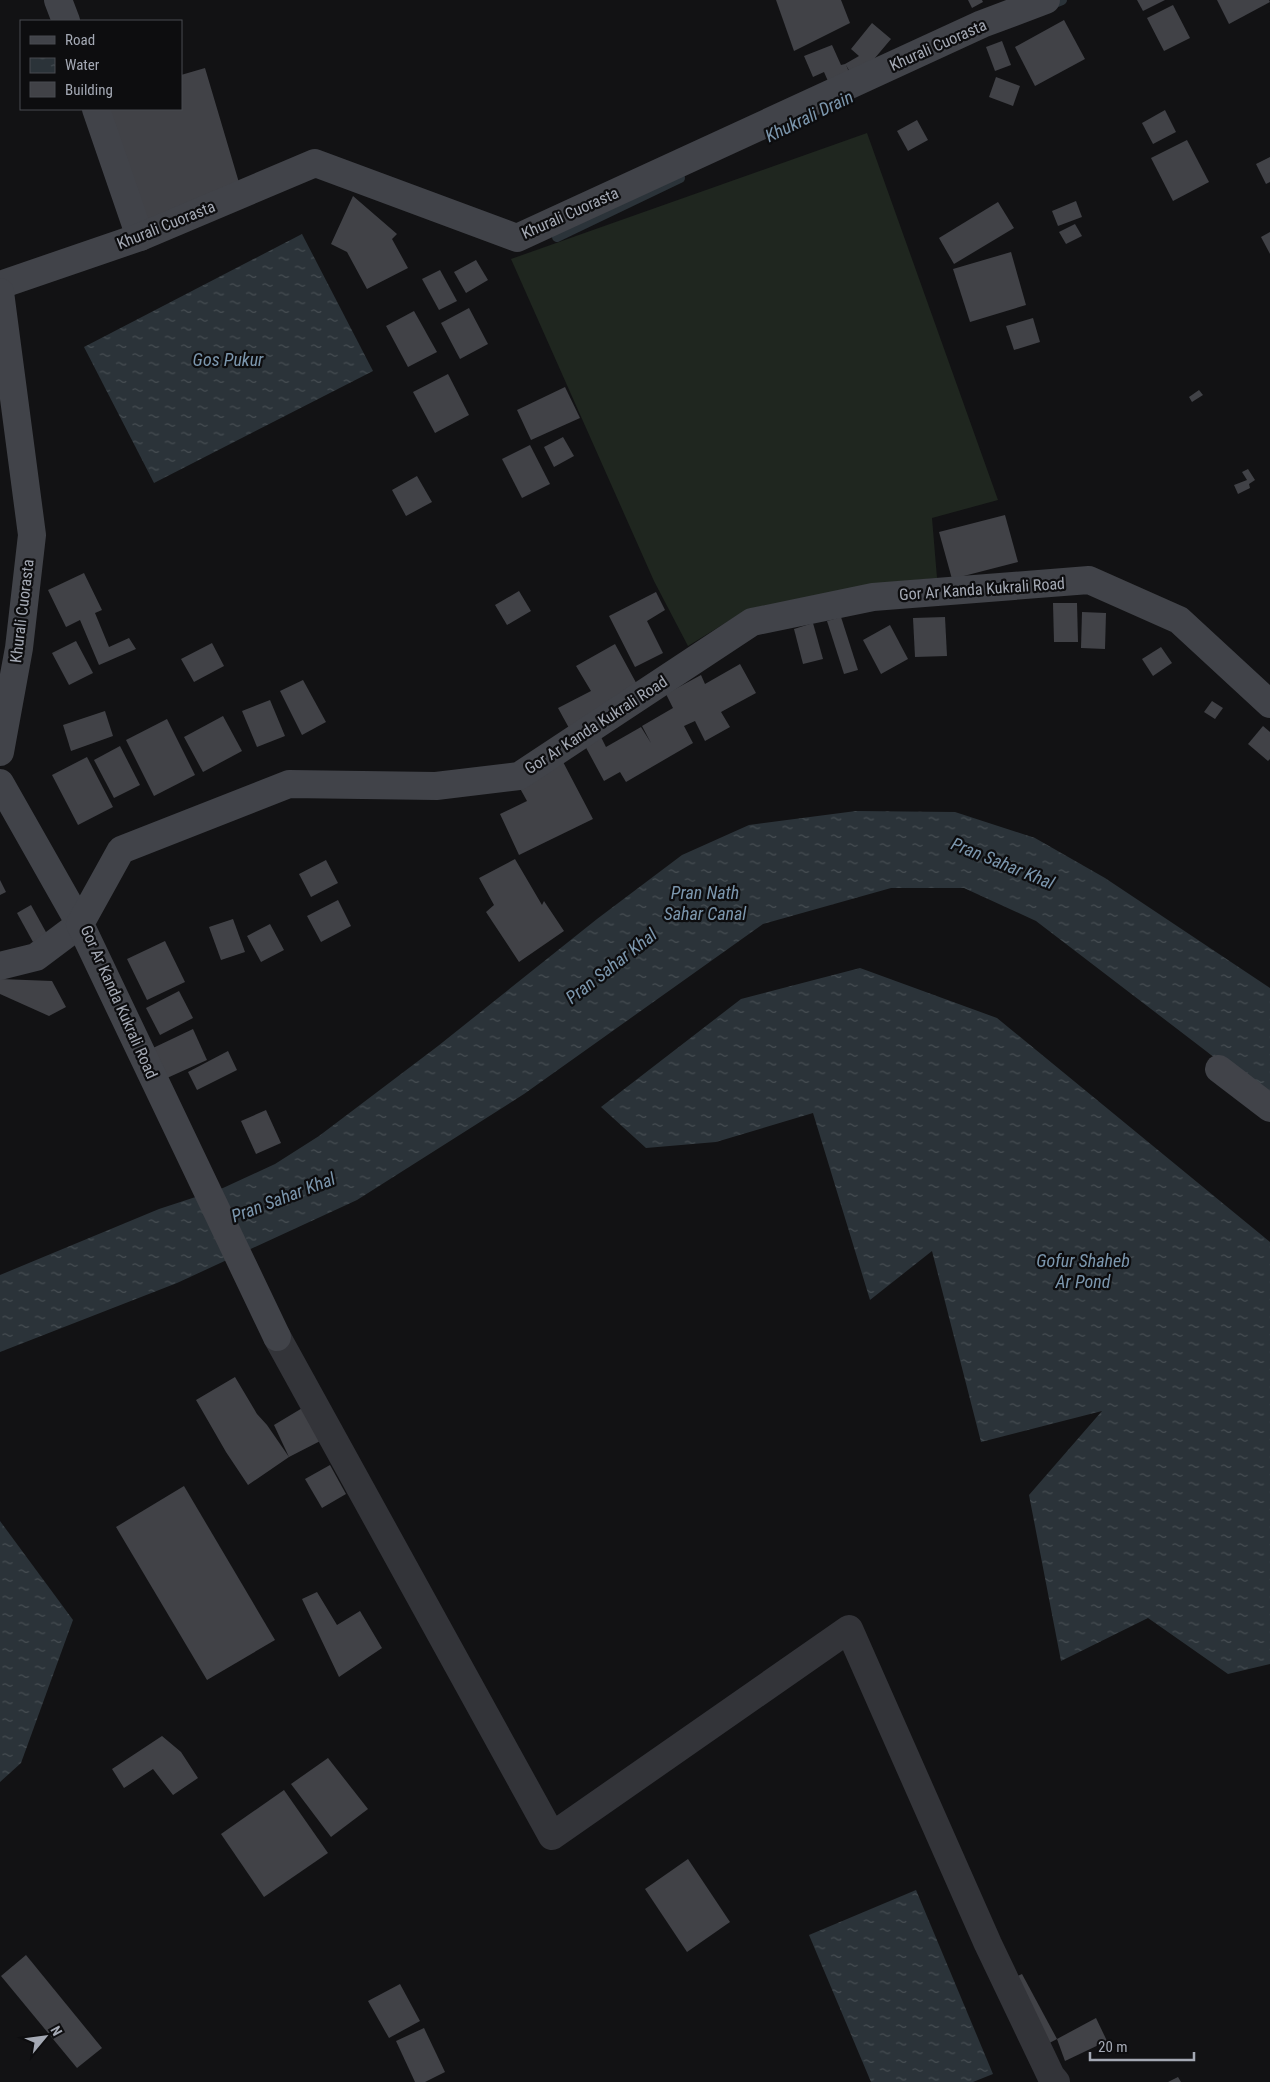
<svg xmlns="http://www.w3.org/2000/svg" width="1270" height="2082" viewBox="0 0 1270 2082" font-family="'Roboto Condensed',sans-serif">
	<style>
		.pitch { fill: #1f261f }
		.water { fill: url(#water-ripples) }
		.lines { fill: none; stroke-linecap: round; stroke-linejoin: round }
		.stream { stroke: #2b3339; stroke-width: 10 }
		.building { fill: #414247 }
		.street { stroke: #333439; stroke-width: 28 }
		.secondary { stroke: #414349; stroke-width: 28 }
		.labels { text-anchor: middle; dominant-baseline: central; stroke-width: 4.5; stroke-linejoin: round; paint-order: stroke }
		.street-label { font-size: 16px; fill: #a4a9b4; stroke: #0d0d0f }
		.water-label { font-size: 18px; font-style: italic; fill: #7c97ae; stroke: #0d0d0f }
	</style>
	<defs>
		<pattern id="water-ripples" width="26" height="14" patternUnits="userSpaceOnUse" patternTransform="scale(1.25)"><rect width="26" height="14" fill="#2b3339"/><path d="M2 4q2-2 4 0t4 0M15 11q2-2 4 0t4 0" fill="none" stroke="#474e53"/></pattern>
	</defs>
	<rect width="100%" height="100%" fill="#121214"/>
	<!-- pitch -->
	<polygon class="pitch" points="867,133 998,500 932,518 937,578 874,584 748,609 688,646 654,581 511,259"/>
	<!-- water -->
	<g class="water">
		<polygon points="302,234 373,371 154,483 84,347"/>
		<polygon points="856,811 955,812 1035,838 1105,878 1270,988 1270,1100 1036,921 964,888 891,888 763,924 524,1094 357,1200 177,1283 0,1352 0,1275 159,1209 223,1188 275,1164 319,1136 438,1046 597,919 682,855 749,825"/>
		<polygon points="860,968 997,1018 1270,1242 1270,1664 1228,1674 1148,1618 1061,1661 1029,1495 1102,1411 981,1442 932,1251 870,1300 813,1113 716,1142 646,1148 601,1107 741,999"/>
		<polygon points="0,1521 73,1620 21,1763 0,1782"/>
		<polygon points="916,1890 993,2074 973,2082 871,2082 809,1935"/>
	</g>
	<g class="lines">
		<!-- stream -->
		<g class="stream">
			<polyline points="1047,6 1062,0"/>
			<polyline points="557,237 680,178"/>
		</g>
	</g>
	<!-- building -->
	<g class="building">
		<polygon points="776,0 841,0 850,23 794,51"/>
		<polygon points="968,0 982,0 983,2 972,8"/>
		<polygon points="1137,0 1165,0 1143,11"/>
		<polygon points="1217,0 1269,0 1270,2 1229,24"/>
		<polygon points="1173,5 1190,38 1164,51 1147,18"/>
		<polygon points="1064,20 1085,59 1035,86 1015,47"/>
		<polygon points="872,23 891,39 869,65 851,74 846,65 852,79 831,88 824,72 813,77 804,56 832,45 841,65 845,64 859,56 851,49"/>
		<polygon points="1002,41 1011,65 995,71 986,47"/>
		<polygon points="205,68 240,186 144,229 101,109 181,109 181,75"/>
		<polygon points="996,77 1020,86 1013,106 989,97"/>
		<polygon points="1165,110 1176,132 1153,144 1142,123"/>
		<polygon points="917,120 928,140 908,151 897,131"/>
		<polygon points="1187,140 1209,182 1173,201 1151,158"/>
		<polygon points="1270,157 1270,182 1266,184 1256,164"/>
		<polygon points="353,196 397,234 392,239 408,268 367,289 347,252 331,244"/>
		<polygon points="1076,201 1082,217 1058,226 1052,211"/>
		<polygon points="998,202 1014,228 954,264 939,238"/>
		<polygon points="1075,224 1082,236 1066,244 1059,232"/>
		<polygon points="1270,232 1270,254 1261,237"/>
		<polygon points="1011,252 1026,305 970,322 953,269"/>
		<polygon points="476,260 488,280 466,293 454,272"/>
		<polygon points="440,270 457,301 439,310 422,279"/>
		<polygon points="469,308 488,344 460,359 441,323"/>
		<polygon points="414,311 437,352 408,367 386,326"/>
		<polygon points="1033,318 1040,342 1014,350 1006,326"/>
		<polygon points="448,374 469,415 435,433 413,392"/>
		<polygon points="565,387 580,418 531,440 517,410"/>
		<polygon points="1199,390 1203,395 1192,402 1189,397"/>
		<polygon points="563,437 574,456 554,467 544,447"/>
		<polygon points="530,445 550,484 522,498 502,459"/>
		<polygon points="1248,469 1255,480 1249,484 1250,488 1238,494 1234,485 1247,480 1242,472"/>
		<polygon points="417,476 432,502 406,516 392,490"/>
		<polygon points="1005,515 1018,562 952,579 939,532"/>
		<polygon points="84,573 102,610 95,613 109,647 129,638 136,649 99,665 80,620 66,627 48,590"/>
		<polygon points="519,591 531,611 507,625 495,605"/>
		<polygon points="656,592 665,610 647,621 663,653 635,667 609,616"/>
		<polygon points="1053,603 1077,603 1078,642 1054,642"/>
		<polygon points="1082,612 1106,613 1105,649 1081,648"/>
		<polygon points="841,617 858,670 844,674 827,621"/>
		<polygon points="945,617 947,656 915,657 913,618"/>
		<polygon points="813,623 823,659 803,664 794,629"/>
		<polygon points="890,625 908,659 881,674 863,640"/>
		<polygon points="76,641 93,673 69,685 52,653"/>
		<polygon points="212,643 224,666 194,682 181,659"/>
		<polygon points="615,644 640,690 569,728 558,708 591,691 576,666"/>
		<polygon points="1161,647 1172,663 1153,676 1142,659"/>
		<polygon points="740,664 756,693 721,712 730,727 705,741 695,721 684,726 693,743 626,782 620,772 604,781 583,742 599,733 606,747 641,727 651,743 642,726 673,708 666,694 701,675 705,684"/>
		<polygon points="303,680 326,722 302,735 280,691"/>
		<polygon points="270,700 285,736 257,747 242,711"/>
		<polygon points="1212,701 1223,708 1215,719 1204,712"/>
		<polygon points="105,711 113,736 71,751 63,725"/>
		<polygon points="223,716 242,751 203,772 184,737"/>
		<polygon points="167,719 195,775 154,796 126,740"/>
		<polygon points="1263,726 1270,732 1270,759 1268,761 1248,744"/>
		<polygon points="120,746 140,785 114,798 94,760"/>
		<polygon points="87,757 113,807 78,825 52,775"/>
		<polygon points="562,760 593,819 519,855 500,814 527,801 517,783"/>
		<polygon points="515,859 542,905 544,901 564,931 519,962 486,912 494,905 479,878"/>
		<polygon points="326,860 338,883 311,897 299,874"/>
		<polygon points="0,880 6,892 0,895"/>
		<polygon points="338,900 351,926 321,942 307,916"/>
		<polygon points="31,905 47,934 33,942 17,913"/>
		<polygon points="233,919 245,952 221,960 209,927"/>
		<polygon points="270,924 284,950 261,962 247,936"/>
		<polygon points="165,941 185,982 147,1000 127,959"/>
		<polygon points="0,979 52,981 66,1007 49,1016 0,994"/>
		<polygon points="179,991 193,1018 160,1035 146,1008"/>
		<polygon points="193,1029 207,1060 167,1078 153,1048"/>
		<polygon points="228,1051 237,1070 197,1090 188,1072"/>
		<polygon points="266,1110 281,1143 256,1154 241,1121"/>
		<polygon points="235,1377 257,1414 267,1425 289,1457 274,1425 309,1404 328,1437 289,1457 248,1485 226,1452 196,1400"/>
		<polygon points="330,1465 346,1494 322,1508 305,1479"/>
		<polygon points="184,1486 275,1640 207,1680 116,1527"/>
		<polygon points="317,1592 337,1625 360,1611 382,1648 339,1677 302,1599"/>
		<polygon points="162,1736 181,1752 198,1778 173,1795 153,1769 124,1788 112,1769"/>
		<polygon points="328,1758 368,1809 331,1837 291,1784"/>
		<polygon points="284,1790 328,1853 264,1897 221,1834"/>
		<polygon points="688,1859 730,1922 687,1952 645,1889"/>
		<polygon points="26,1955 102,2048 77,2068 1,1976"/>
		<polygon points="1022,1974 1057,2039 1036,2050 1001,1984"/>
		<polygon points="400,1984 420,2021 389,2038 368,2001"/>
		<polygon points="1096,2018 1107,2041 1065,2061 1057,2039"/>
		<polygon points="424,2028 445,2072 425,2082 415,2082 396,2041"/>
		<polygon points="1178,2077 1181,2082 1168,2082"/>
	</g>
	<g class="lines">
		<!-- street -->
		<polyline class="street" points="277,1337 552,1836 849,1629 988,1944 1051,2076 1056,2082"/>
		<!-- secondary -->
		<g class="secondary">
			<polyline points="58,0 66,21"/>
			<polyline points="96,109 140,237"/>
			<polyline points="0,285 140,237 315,163 517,238 982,24 1046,0"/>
			<polyline points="0,292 32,535 19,648 0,752"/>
			<polyline points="0,783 80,924 36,957 0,966"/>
			<polyline points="1219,1069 1270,1108"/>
			<polyline points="277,1337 80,924 121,850 289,784 436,786 519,776 752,622 873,597 1089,580 1179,620 1270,704"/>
		</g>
	</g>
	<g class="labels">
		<!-- street labels -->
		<g class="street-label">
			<text transform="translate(938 45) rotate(-24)">Khurali Cuorasta</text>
			<text transform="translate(570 213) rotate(-24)">Khurali Cuorasta</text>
			<text transform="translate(166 225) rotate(-22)">Khurali Cuorasta</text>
			<text transform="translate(982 589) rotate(-4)">Gor Ar Kanda Kukrali Road</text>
			<text transform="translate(22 611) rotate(-83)">Khurali Cuorasta</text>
			<text transform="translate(596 725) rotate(-33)">Gor Ar Kanda Kukrali Road</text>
			<text transform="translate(119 1002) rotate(66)">Gor Ar Kanda Kukrali Road</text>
		</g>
		<!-- water labels -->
		<g class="water-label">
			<text transform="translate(809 116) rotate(-26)">Khukrali Drain</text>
			<text x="228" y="359">Gos Pukur</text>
			<text transform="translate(1003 863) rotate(22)">Pran Sahar Khal</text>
			<text x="705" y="892">Pran Nath<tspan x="705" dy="21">Sahar Canal</tspan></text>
			<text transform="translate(611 966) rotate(-38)">Pran Sahar Khal</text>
			<text transform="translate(283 1197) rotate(-21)">Pran Sahar Khal</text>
			<text x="1083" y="1260">Gofur Shaheb<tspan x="1083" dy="21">Ar Pond</tspan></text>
		</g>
	</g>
	<!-- legend -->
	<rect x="20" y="20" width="162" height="90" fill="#0d0d0f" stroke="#494b51"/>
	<rect x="30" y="36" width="25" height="8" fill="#414349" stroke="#494b51"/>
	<text x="65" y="45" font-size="15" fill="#a4a9b4">Road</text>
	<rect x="30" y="58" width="25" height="15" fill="url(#water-ripples)" stroke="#494b51"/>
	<text x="65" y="70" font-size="15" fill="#a4a9b4">Water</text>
	<rect x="30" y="82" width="25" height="15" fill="#414247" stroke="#494b51"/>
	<text x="65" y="95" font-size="15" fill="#a4a9b4">Building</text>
	<!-- north arrow -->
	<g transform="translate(45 2037) rotate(61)" stroke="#0d0d0f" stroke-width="4" paint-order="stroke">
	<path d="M0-4L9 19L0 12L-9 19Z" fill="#a4a9b4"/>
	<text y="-8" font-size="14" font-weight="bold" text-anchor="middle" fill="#a4a9b4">N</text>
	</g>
	<!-- scale -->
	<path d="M1090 2052v8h104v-8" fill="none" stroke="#a4a9b4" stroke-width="2.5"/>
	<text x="1098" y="2052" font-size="15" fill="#a4a9b4" stroke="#0d0d0f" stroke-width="4" paint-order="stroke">20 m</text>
</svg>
